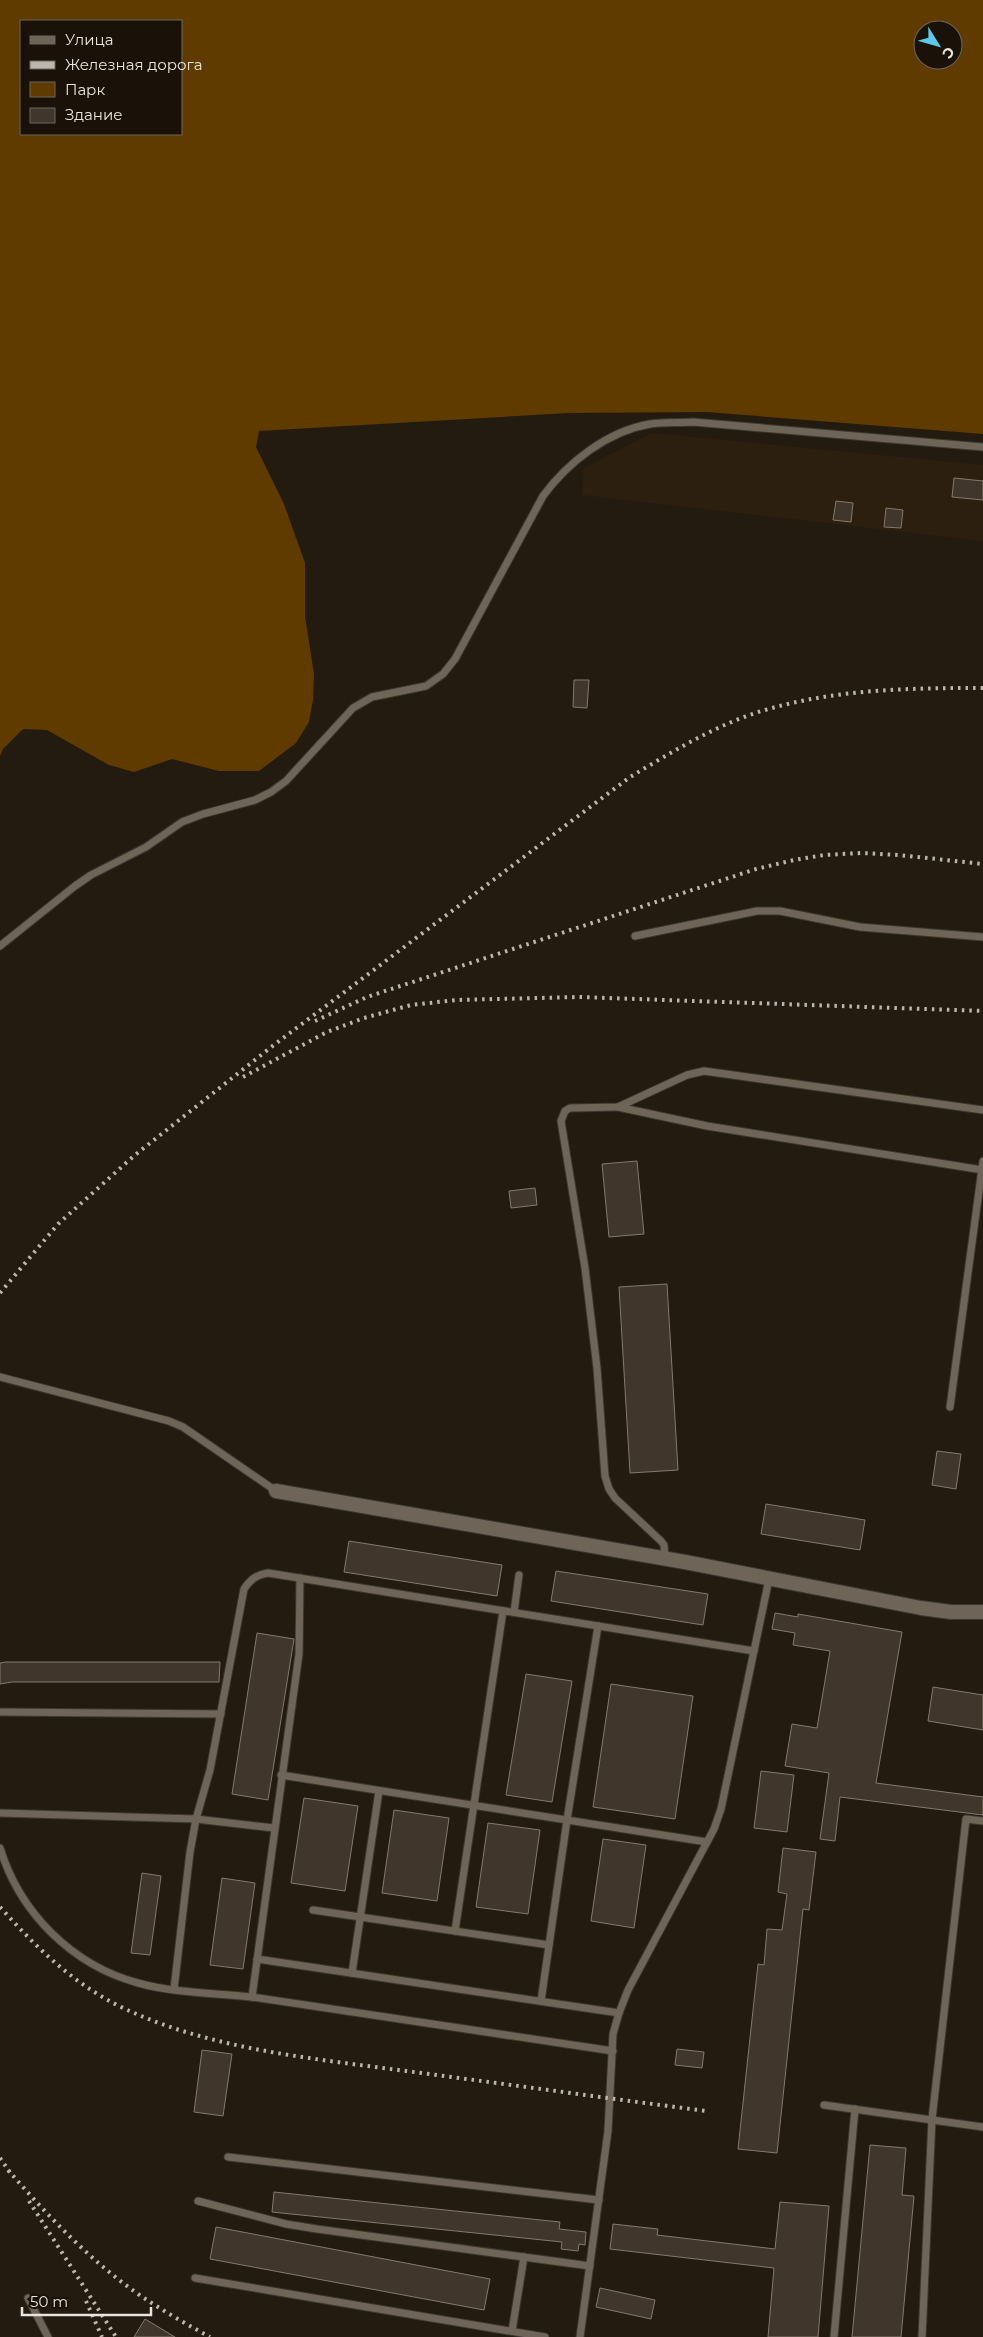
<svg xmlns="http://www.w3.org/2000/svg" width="983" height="2337" viewBox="0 0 983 2337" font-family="Montserrat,sans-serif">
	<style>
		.built { fill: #2c1f0f }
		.green { fill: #5f3b00; fill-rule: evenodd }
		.building { fill: #40362b; stroke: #84796d }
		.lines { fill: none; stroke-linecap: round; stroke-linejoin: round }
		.service-casing { stroke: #3d3731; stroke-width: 9 }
		.minor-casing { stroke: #3d3731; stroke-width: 16 }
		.service { stroke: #6f6458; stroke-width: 7 }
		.minor { stroke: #6f6458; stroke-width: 14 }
		.rail { stroke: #bdb6ae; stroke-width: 4; stroke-dasharray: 2.5 5; stroke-linecap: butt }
	</style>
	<rect width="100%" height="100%" fill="#231b10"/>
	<!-- built -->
	<polygon class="built" points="651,433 983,465 983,541 582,495 584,468"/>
	<!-- green -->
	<path class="green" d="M 0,0 L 983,0 L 983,434 L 707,412 L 568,413 L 259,431 L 256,447 L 284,504 L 305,563 L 305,616 L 314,674 L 313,700 L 309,722 L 296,743 L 259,771 L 219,771 L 172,759 L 134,772 L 109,765 L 47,730 L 23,729 L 3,749 L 0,756 ZM 21,21 L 181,21 L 181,134 L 21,134 ZM 923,30 L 953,30 L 953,60 L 923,60 Z"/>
	<!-- building -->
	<g class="building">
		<polygon points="954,478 983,481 983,500 952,497"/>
		<polygon points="836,501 853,503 851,522 833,520"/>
		<polygon points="886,508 903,510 901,528 884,527"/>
		<polygon points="574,680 589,680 587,708 573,707"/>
		<polygon points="637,1161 644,1234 609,1237 602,1164"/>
		<polygon points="535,1188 537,1205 511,1208 509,1191"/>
		<polygon points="667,1284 678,1470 630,1473 619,1287"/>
		<polygon points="937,1451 961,1454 956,1489 932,1485"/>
		<polygon points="766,1504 865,1520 860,1550 761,1534"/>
		<polygon points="349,1541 502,1565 497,1596 344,1572"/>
		<polygon points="556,1571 708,1594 703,1625 551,1601"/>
		<polygon points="775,1613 798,1617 798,1614 902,1632 876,1783 983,1797 983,1815 840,1797 835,1841 820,1839 829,1773 785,1766 792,1724 817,1728 830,1651 793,1645 795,1633 772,1629"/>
		<polygon points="257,1633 294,1639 268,1800 232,1794"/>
		<polygon points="6,1662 220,1662 219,1682 12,1682 0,1684 0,1663"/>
		<polygon points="526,1674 572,1681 552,1802 506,1795"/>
		<polygon points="611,1684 693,1696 675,1819 593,1807"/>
		<polygon points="933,1687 983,1695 983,1730 928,1721"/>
		<polygon points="761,1771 794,1775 787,1832 754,1828"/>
		<polygon points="304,1798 358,1806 345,1891 291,1883"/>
		<polygon points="394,1810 449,1818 437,1901 382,1893"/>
		<polygon points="488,1823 540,1830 528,1914 476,1907"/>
		<polygon points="603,1839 646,1845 634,1928 591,1921"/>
		<polygon points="783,1848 816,1852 809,1910 803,1909 777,2153 738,2149 758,1964 764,1965 767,1929 782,1930 787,1894 778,1892"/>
		<polygon points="142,1873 161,1876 150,1955 131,1953"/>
		<polygon points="222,1878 255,1883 243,1969 210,1965"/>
		<polygon points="677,2049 704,2052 702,2068 675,2065"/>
		<polygon points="202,2050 232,2054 223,2116 194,2112"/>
		<polygon points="870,2145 906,2148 902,2195 914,2196 901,2337 852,2337"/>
		<polygon points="274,2192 560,2222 559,2229 586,2232 585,2245 579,2244 578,2251 561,2249 562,2242 272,2212"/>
		<polygon points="780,2202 829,2206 818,2337 768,2337 774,2268 610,2249 613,2224 658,2229 657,2235 775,2249"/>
		<polygon points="216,2227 490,2279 484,2310 210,2259"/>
		<polygon points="600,2288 655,2300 651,2319 596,2307"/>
		<polygon points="145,2319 175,2337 134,2337"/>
	</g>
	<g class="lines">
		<defs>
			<g id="service">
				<polyline points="635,936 757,911 780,911 860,927 983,937"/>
				<path d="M 0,946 L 75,886 L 91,875 L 146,847 L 182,822 L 203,814 L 255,800 L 271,792 L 286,781 L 353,708 L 372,697 L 426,686 L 443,674 L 455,659 L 543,496 C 568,462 608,431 650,424 C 664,422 679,423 693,422 L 983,447"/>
				<polyline points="618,1107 707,1126 983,1170"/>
				<polyline points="0,1377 169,1421 183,1427 276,1491"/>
				<polyline points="950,1407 983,1161"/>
				<polyline points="665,1558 664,1545 661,1541 615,1498 609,1489 605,1476 597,1368 585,1268 561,1121 565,1111 570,1108 618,1107 687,1075 704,1071 983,1110"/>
				<polyline points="300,1578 299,1654 252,1997 613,2051"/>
				<polyline points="514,1612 519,1575"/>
				<polyline points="0,1712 221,1714"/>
				<polyline points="281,1775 707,1842"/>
				<polyline points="0,1813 196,1819 274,1828"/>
				<path d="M 0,1848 C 20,1913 72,1965 138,1983 C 174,1993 214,1993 252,1997"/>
				<polyline points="313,1910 549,1945"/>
				<polyline points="455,1931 503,1611"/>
				<polyline points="257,1959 619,2013"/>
				<polyline points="352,1973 379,1791"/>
				<path d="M 174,1989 L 190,1852 L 196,1819 L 210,1770 L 244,1589 C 251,1579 256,1575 268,1573 L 754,1651"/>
				<polyline points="541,2001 567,1820 598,1626"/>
				<polyline points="824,2105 983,2127"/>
				<polyline points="228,2157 599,2200"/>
				<polyline points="198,2201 286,2224 317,2229 590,2266"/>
				<polyline points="195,2278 545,2337"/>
				<polyline points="28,2298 48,2337"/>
				<polyline points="512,2331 524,2257"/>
				<polyline points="580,2337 608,2131 613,2034 619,2013 628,1990 714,1829 721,1809 769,1579"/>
				<polyline points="834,2337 855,2109"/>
				<polyline points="922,2337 932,2119 966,1819 983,1821"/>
			</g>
			<polyline id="minor" points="276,1491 685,1562 921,1608 951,1612 983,1612"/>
		</defs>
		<!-- service casing -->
		<use href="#service" class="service-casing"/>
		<!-- minor casing -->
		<use href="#minor" class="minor-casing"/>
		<!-- service -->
		<use href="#service" class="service"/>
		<!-- minor -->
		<use href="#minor" class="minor"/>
		<!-- rail -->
		<g class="rail">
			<polyline points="315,1021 367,997 756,869 794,860 824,855 861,853 899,855 983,864"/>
			<polyline points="243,1077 327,1032 364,1018 411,1005 456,1000 579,997 983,1011"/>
			<path d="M 0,1293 L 58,1224 L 135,1155 L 270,1048 L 630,777 C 672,752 717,724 765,710 C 837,689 909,688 983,688"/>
			<path d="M 0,1907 C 35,1946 71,1982 119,2006 C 207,2049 309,2058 406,2071 C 506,2084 606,2098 706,2111"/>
			<polyline points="0,2158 11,2174"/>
			<path d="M 8,2170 C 49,2217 92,2263 144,2298 C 165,2312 188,2325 210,2337"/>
			<polyline points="29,2201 116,2337"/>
			<polyline points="86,2301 102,2337"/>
		</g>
	</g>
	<!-- legend -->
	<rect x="20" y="20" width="162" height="115" fill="#1a1208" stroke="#6d665d"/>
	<rect x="30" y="36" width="25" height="8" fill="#6f6458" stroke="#6d665d"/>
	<text x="65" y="45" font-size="15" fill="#eae4dd">Улица</text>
	<rect x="30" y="61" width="25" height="8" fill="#bdb6ae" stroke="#6d665d"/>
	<text x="65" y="70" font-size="15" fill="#eae4dd">Железная дорога</text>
	<rect x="30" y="82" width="25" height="15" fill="#5f3b00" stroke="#6d665d"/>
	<text x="65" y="95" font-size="15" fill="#eae4dd">Парк</text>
	<rect x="30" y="108" width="25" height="15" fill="#40362b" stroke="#6d665d"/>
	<text x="65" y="120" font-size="15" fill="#eae4dd">Здание</text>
	<!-- north arrow -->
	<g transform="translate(938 45) rotate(127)"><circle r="24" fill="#1a1208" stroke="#6d665d"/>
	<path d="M0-4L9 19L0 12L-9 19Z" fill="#5dc7e8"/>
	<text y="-8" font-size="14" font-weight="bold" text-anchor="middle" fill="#eae4dd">С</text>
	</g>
	<!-- scale -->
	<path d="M22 2307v8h129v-8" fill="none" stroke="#eae4dd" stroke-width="2.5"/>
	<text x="30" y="2307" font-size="15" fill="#eae4dd" stroke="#1a1208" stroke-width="4" paint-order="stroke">50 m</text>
</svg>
